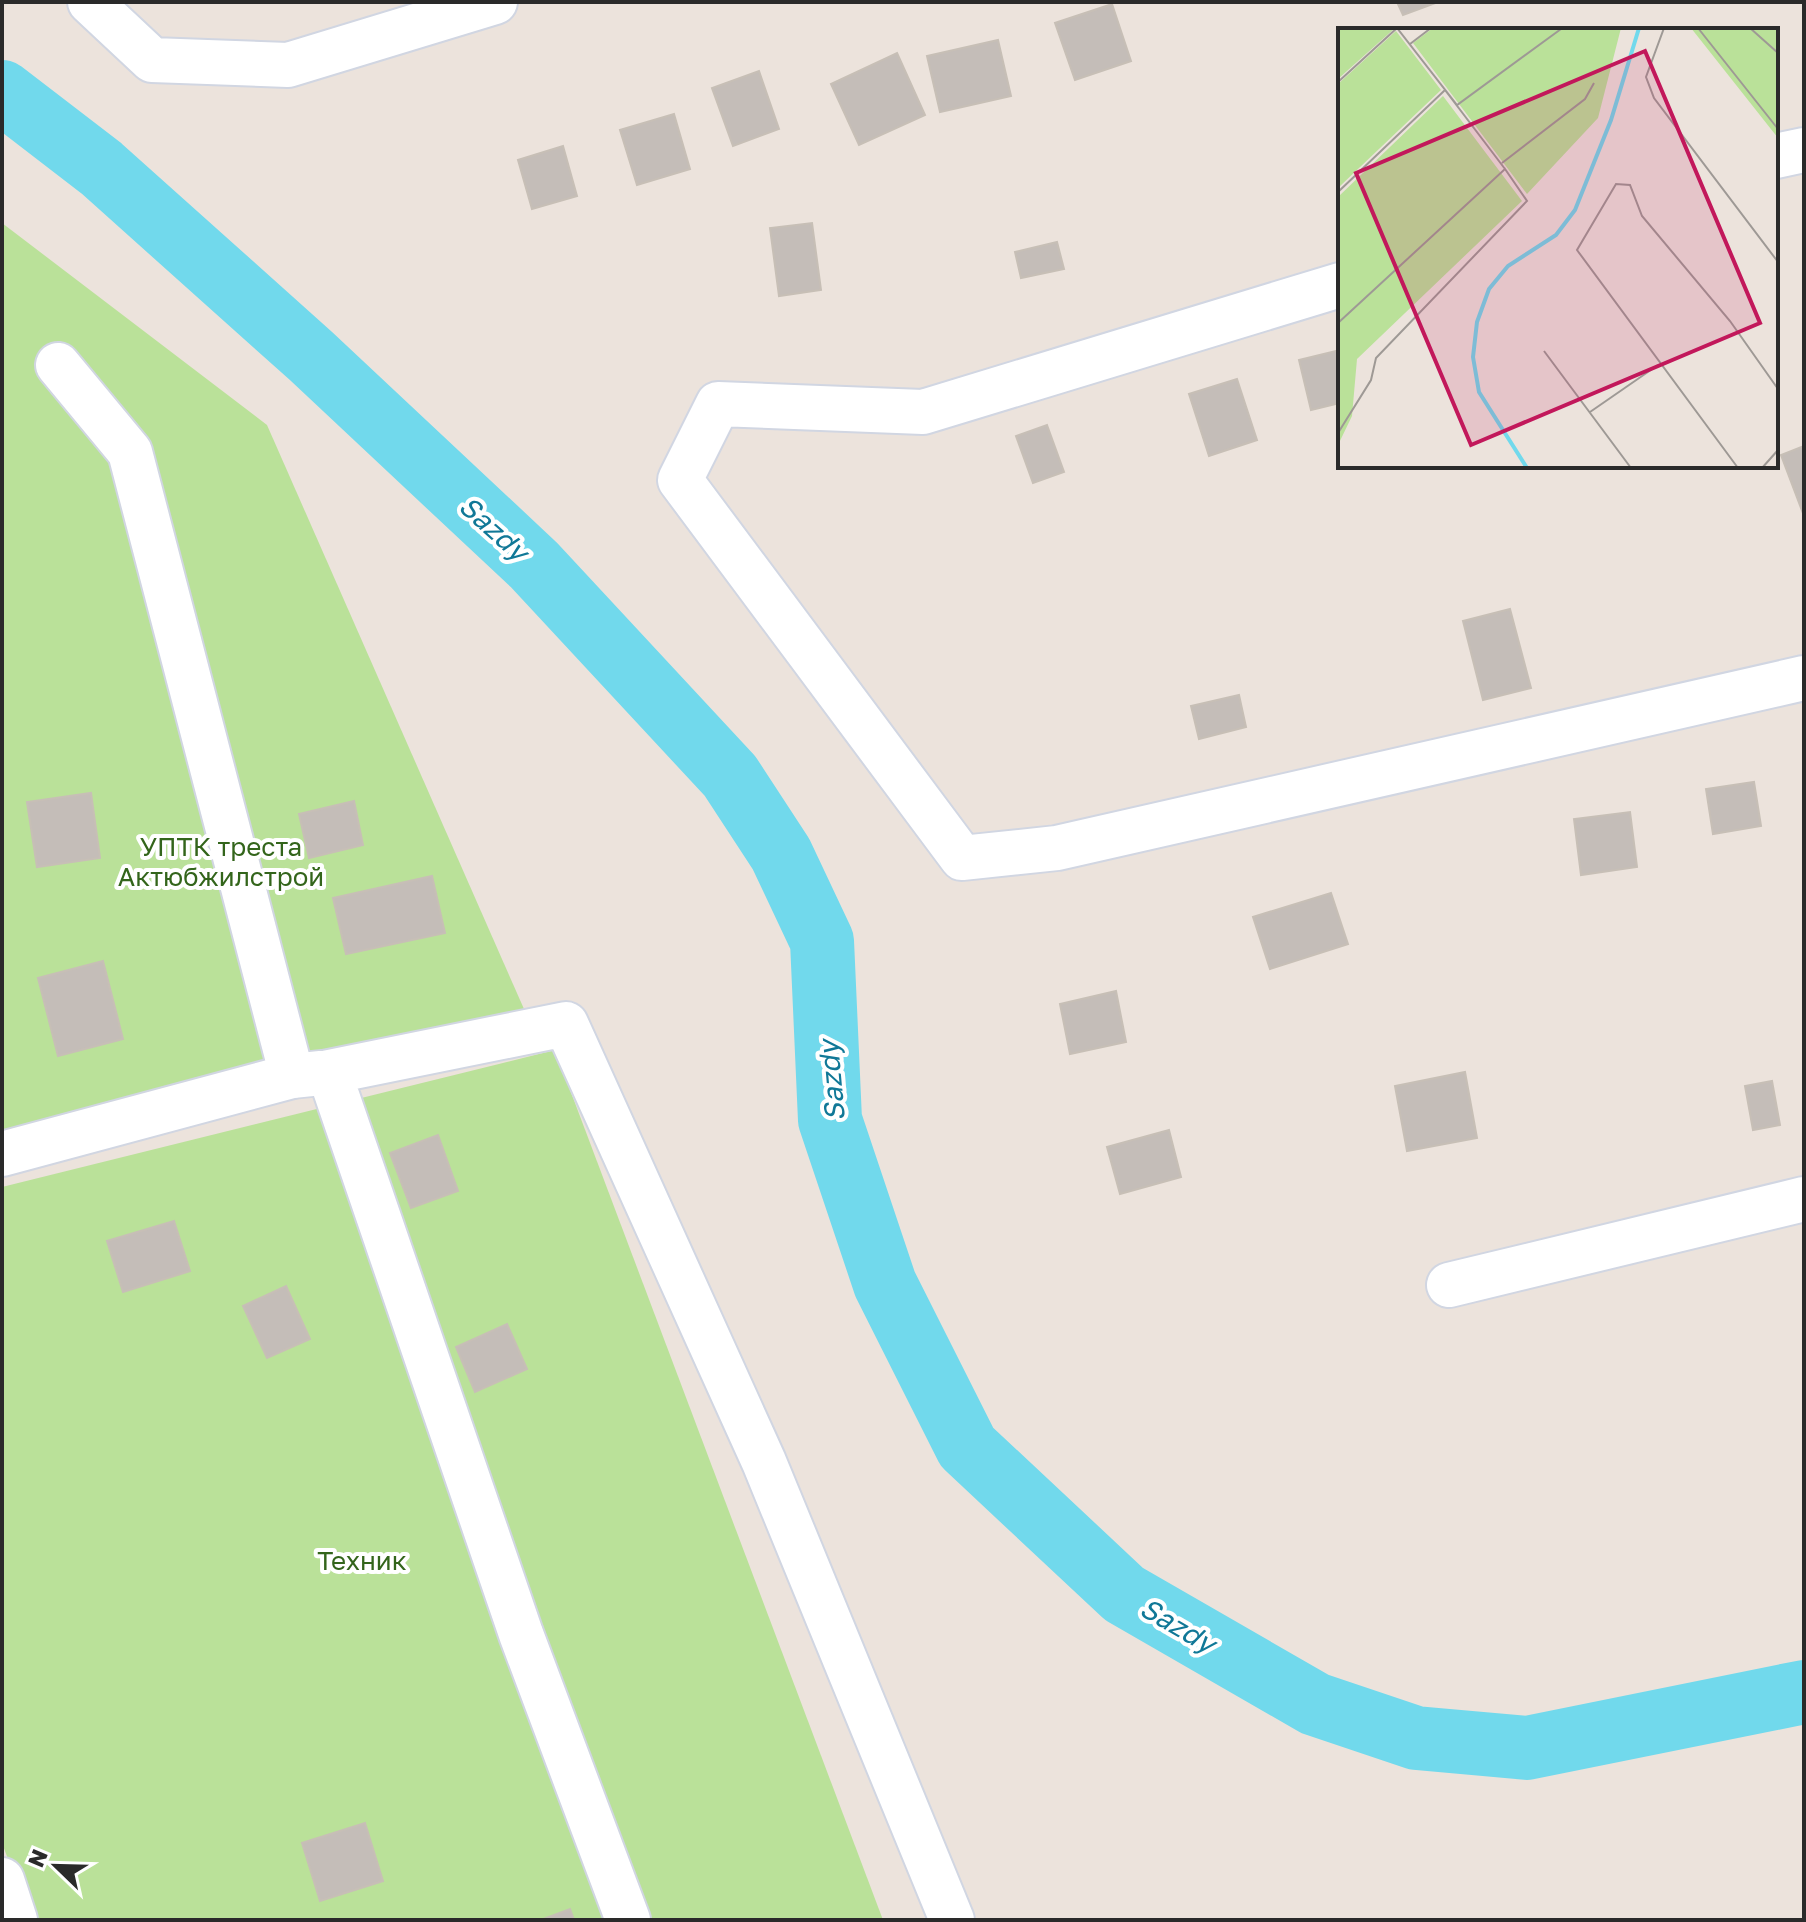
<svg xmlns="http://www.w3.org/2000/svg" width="1806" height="1922" viewBox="0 0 1806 1922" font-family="'Golos Text',sans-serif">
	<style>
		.green { fill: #bae199 }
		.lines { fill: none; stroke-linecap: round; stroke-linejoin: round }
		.river { stroke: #71d9ec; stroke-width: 64 }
		.building { fill: #c4bdb8; stroke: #c7bfb6; stroke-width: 2 }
		.minor-casing { stroke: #d1d6e2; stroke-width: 48 }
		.minor { stroke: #fff; stroke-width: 44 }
		.labels { text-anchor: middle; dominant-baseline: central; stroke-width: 8; stroke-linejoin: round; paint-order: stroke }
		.park-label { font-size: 26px; fill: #33651b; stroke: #fff }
		.water-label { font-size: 28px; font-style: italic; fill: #107897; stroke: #fff }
		.inset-river { fill: none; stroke: #71d9ec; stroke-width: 4 }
		.inset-road { fill: none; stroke: #9e9995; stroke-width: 2 }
		.view { fill: #c2185b; fill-opacity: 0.15; stroke: #c2185b; stroke-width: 4 }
		.inset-edge { fill: none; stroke: #2a2a2a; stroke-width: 4 }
	</style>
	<rect width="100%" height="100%" fill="#ece3dc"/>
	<!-- green -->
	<g class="green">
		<polygon points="2,223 267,425 524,1009 2,1139"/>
		<polygon points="555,1050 883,1920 31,1920 2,1843 2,1187"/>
	</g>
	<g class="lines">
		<!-- river -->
		<polyline class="river" points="2,92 101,168 311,356 534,565 730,776 781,854 822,941 830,1120 885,1284 967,1447 1124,1594 1315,1704 1416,1738 1527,1748 1804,1692"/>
	</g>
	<!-- building -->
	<g class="building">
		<polygon points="1397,2 1438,2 1403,15"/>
		<polygon points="1112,4 1131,61 1075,80 1055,23"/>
		<polygon points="998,40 1011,96 940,112 927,56"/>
		<polygon points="897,53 925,115 859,145 831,84"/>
		<polygon points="759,71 779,129 733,146 712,88"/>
		<polygon points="674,114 690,169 637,185 620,130"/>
		<polygon points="563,146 577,196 532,209 518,160"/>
		<polygon points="812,223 821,290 779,296 770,228"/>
		<polygon points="1057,242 1064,269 1021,278 1015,252"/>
		<polygon points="1340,350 1340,403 1311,410 1299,360"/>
		<polygon points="1237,379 1257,440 1209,456 1189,394"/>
		<polygon points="1047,425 1064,472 1033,483 1016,436"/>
		<polygon points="1804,446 1804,516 1781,455"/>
		<polygon points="1510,609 1531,688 1483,700 1463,621"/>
		<polygon points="1239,695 1246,727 1199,739 1191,706"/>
		<polygon points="1754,782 1761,826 1713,834 1706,789"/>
		<polygon points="91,793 100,858 37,867 27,802"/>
		<polygon points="354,801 363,845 309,858 299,814"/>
		<polygon points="1630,812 1637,867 1581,875 1574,819"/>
		<polygon points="432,876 445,933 346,954 333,898"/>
		<polygon points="1331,893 1348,944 1270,969 1253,917"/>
		<polygon points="103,961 123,1039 58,1056 38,978"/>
		<polygon points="1116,991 1126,1042 1070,1054 1060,1004"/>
		<polygon points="1465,1072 1477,1138 1407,1151 1395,1086"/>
		<polygon points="1772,1081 1780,1125 1753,1130 1745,1086"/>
		<polygon points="1169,1130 1181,1177 1120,1194 1107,1147"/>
		<polygon points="438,1135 458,1191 411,1208 390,1153"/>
		<polygon points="174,1221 190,1271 123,1292 107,1241"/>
		<polygon points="286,1286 310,1339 267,1358 243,1306"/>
		<polygon points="507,1324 527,1369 475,1392 456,1347"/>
		<polygon points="365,1823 383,1881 320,1901 302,1843"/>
		<polygon points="570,1909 574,1920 541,1920"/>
	</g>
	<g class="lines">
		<defs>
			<g id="minor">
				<polyline points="90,2 152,60 288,65 495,2"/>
				<polyline points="1776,156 1804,150"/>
				<polyline points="1340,285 923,412 718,404 680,480 962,858 1057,848 1804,678"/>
				<polyline points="58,365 130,452 292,1076"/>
				<polyline points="2,1154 292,1076 321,1073"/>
				<polyline points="1449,1285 1804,1199"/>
				<polyline points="2,1880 15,1920"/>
				<polyline points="628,1920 521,1634 329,1072 566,1024 764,1462 952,1920"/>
			</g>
		</defs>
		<!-- minor casing -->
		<use href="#minor" class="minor-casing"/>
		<!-- minor -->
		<use href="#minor" class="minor"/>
	</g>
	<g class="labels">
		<!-- park labels -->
		<g class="park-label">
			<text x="221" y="846">УПТК треста<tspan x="221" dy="30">Актюбжилстрой</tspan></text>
			<text x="362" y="1560">Техник</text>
		</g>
		<!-- water labels -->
		<g class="water-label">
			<text transform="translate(494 528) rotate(42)">Sazdy</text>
			<text transform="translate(831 1081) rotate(-95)">Sazdy</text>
			<text transform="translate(1178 1625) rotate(30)">Sazdy</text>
		</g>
	</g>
	<!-- overview -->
	<g transform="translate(1338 28)">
		<rect width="440" height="440" fill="#ece3dc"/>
		<path d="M 0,0 L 57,0 L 0,51 ZM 95,0 L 283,0 L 260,90 L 189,166 L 75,15 ZM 353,0 L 440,0 L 440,110 ZM 58,3 L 103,62 L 0,160 L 0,56 ZM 105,68 L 184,173 L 19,331 L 14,388 L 0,417 L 0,169 Z" fill="#bae199"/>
		<path class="inset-river" d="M 189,440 L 141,364 L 135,329 L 139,294 L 151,261 L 170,238 L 218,207 L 237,182 L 273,92 L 301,0"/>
		<path class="inset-road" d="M 326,0 L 308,49 L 316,70 L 440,234M 360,0 L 440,101M 412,0 L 440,25M 72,16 L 93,0M 0,54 L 59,0 L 119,77 L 223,1M 164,135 L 247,71 L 256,55M 0,164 L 107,62 L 167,141M 0,295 L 167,141 L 189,173 L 38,330 L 33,352 L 0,405M 206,323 L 293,440M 252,384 L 320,337M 400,440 L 239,222 L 278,156 L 292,157 L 304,188 L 392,293 L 440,361M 424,440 L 440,422"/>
		<path class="view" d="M 307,23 L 422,295 L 133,417 L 18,145 Z"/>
		<rect width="440" height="440" class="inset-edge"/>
	</g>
	<!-- border -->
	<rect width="1806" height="1922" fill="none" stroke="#2a2a2a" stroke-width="8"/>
	<!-- north arrow -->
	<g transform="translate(56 1866) rotate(293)" stroke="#ffffff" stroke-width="6" paint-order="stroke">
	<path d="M0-6L14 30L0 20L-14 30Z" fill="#2a2a2a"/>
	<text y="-12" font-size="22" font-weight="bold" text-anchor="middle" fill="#2a2a2a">N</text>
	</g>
</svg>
